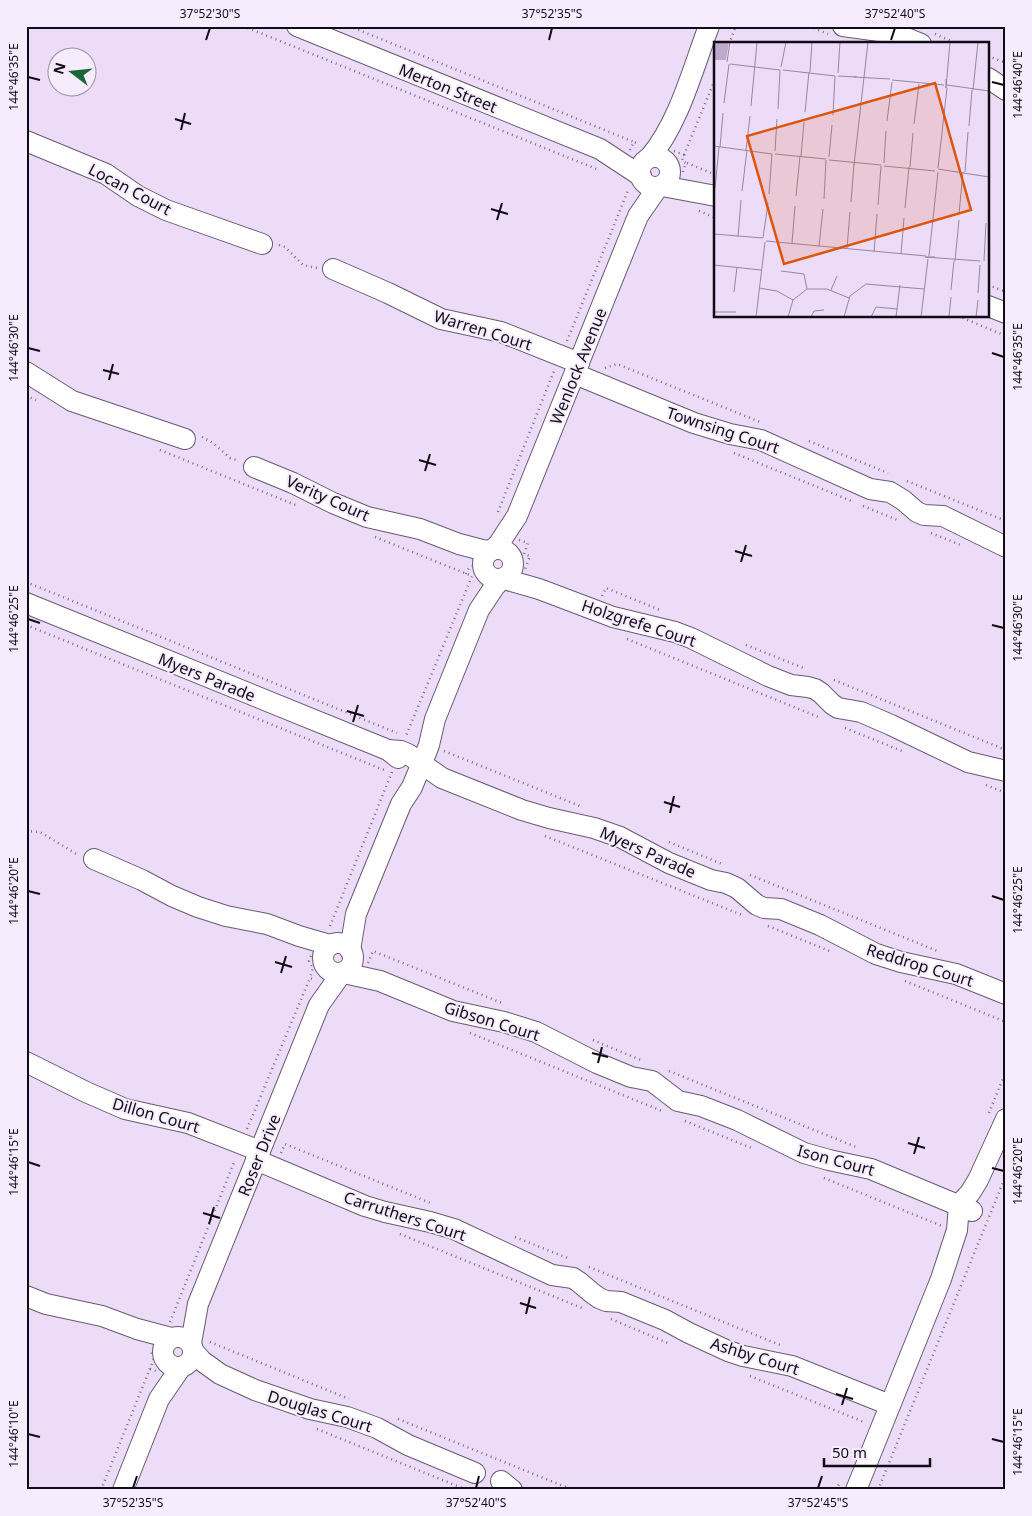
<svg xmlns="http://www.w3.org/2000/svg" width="1032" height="1516" viewBox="0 0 1032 1516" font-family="'Noto Sans',sans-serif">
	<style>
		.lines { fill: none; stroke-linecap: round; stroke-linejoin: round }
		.minor-casing { stroke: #695a72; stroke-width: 22 }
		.path { stroke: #796f81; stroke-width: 2.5; stroke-dasharray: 1 4; stroke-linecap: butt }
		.minor { stroke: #fff; stroke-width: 20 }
		.ticks { fill: none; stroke: #100b14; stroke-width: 2 }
		.labels { text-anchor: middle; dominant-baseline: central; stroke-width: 4; stroke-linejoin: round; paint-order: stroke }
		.street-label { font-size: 16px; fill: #100b14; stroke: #f6ecfd }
		.inset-road { fill: none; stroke: #95889d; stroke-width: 1 }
		.view { fill: #dd550c; fill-opacity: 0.15; stroke: #dd550c; stroke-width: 2.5 }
		.inset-edge { fill: none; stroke: #100b14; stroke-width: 2.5 }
		.neatline { fill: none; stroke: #100b14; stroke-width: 2 }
		.ticks-label { font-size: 12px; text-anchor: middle; fill: #100b14 }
	</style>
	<rect width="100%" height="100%" fill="#eddcf8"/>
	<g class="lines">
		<defs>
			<g id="minor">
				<polyline points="297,26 600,149 641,176"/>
				<polyline points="843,26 894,33 921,44"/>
				<polyline points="988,78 1006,90"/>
				<polyline points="26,141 106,174 138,196 166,210 262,244"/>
				<circle cx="655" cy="172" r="15"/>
				<path d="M 650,157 C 679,123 693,68 709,26"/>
				<polyline points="662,186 716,196"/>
				<polyline points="333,269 388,293 441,319 501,332 579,363"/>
				<polyline points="988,306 1006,313"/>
				<polyline points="26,372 72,401 185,439"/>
				<polyline points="575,374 694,423 730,434 761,440 870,489 890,492 903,500 917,512 924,515 943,516 1006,547"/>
				<polyline points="254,467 293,483 333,503 367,517 420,529 459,544 482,550 490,551"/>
				<circle cx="498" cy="564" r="15"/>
				<polyline points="492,550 498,545 517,516 638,216 658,187"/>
				<polyline points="504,579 539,589 613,617 675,632 691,638 768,676 791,685 808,687 815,689 821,693 832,704 838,708 861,712 891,725 968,762 1006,771"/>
				<polyline points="26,603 388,750 398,758"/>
				<polyline points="388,750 401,751 408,754 442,778 522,810 549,818 594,828 620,837 669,863 711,880 726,883 737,888 757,905 764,908 781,909 820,925 876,954 901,962 956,974 1006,994"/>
				<polyline points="94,859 142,880 172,896 198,907 226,916 267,924 299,936 330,945"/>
				<circle cx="338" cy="958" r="15"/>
				<polyline points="350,950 356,914 401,804 412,787 422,763 429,745 435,719 479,610 495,586 501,580"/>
				<polyline points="344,973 380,981 453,1011 504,1022 536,1032 597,1063 631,1077 652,1081 678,1101 701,1106 737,1120 804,1153 829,1160 871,1169 972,1211"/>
				<polyline points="26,1062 86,1092 125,1109 188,1123 260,1151"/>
				<polyline points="256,1160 365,1206 385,1212 430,1222 454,1229 552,1275 573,1278 579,1282 592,1293 599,1298 606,1301 621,1302 665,1320 689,1333 728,1351 743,1356 792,1366 890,1405"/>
				<polyline points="26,1296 46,1304 102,1316 137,1329 171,1338"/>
				<circle cx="178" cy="1352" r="15"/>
				<polyline points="191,1343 198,1304 319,1005 341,974"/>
				<polyline points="194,1352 202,1361 220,1374 255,1390 310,1409 347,1417 377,1428 408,1445 475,1473"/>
				<polyline points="501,1481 512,1490"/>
				<polyline points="123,1490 159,1399 181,1367"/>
				<polyline points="856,1490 941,1279 957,1230 959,1205 970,1193 978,1180 1006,1119"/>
			</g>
		</defs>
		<!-- minor casing -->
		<use href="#minor" class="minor-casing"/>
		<!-- path -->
		<g class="path">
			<polyline points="243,26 599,170"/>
			<polyline points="349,26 634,142"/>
			<polyline points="809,26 828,34"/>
			<polyline points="935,34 958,44"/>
			<polyline points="729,44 736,26"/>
			<polyline points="988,56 1006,63"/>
			<polyline points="630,150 634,142 639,144"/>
			<polyline points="674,151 684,155 682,161 686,163 682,174"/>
			<polyline points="684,155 716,77"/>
			<polyline points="687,163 716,175"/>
			<polyline points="699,211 716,218"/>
			<polyline points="279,245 285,247 303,265 317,268"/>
			<polyline points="988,285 1006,292"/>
			<polyline points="958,316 1006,336"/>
			<polyline points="567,341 629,188"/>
			<polyline points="605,368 617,364 760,422"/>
			<polyline points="26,396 36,400"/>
			<polyline points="202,437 213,443 230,458 239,461"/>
			<polyline points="809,441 888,473"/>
			<polyline points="160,450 298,506"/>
			<polyline points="734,453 854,502"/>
			<polyline points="907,481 1006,521"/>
			<polyline points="863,506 900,521"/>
			<polyline points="498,512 554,371"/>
			<polyline points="931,533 963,546"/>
			<polyline points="375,537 472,576 406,736"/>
			<polyline points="519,540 528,543 524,554 530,556 525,569"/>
			<polyline points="466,574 469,568 473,566"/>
			<polyline points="26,582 397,733"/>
			<polyline points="602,596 606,588 660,610"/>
			<polyline points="26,625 384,770"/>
			<polyline points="627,639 821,718"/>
			<polyline points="746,645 806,669"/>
			<polyline points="834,680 1006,750"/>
			<polyline points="845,728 902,751"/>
			<polyline points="444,751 580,806"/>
			<polyline points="986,785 1006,793"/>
			<polyline points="26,831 40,832 78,855"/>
			<polyline points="545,836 742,915"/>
			<polyline points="669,842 722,864"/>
			<polyline points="750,875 940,952"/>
			<polyline points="330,926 392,772"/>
			<polyline points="768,926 832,952"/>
			<polyline points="311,956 309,961 313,968 310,978 315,980"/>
			<polyline points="368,963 373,951 502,1003"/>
			<polyline points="905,981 1006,1022"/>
			<polyline points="470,1033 662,1111"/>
			<polyline points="593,1040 643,1061"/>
			<polyline points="669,1071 856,1147"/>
			<polyline points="989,1113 1006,1071"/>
			<polyline points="685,1121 754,1149"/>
			<polyline points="247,1129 310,978"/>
			<polyline points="281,1153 285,1144 433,1204"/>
			<polyline points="824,1178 942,1226"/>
			<polyline points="400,1234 582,1308"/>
			<polyline points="515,1237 570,1259"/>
			<polyline points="589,1267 780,1345"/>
			<polyline points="611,1319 670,1344"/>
			<polyline points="170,1322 235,1160"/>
			<polyline points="210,1342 349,1399"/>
			<polyline points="150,1369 159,1372"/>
			<polyline points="750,1376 864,1422"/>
			<polyline points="398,1419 573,1490"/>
			<polyline points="317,1429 467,1490"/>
			<polyline points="101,1490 155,1356 151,1355 153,1350"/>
			<polyline points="836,1490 840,1482"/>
			<polyline points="878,1490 1006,1175"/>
		</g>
		<!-- minor -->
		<use href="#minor" class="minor"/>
	</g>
	<!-- ticks -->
	<path class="ticks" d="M 206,40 L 210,28M 549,40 L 552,28M 891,40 L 895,28M 28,77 L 40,80M 992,82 L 1004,85M 175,119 L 191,124M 181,130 L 185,113M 491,209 L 508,214M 497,220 L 502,203M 28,348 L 40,351M 992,353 L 1004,357M 103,370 L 119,374M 109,380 L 113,364M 419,460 L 436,465M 425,471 L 430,454M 735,551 L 752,556M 741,562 L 746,545M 28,619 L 40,623M 992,625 L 1004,628M 347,711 L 364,716M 353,722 L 358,705M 664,802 L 680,807M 670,813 L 674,796M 28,891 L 40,894M 992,896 L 1004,900M 275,962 L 292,967M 281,973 L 286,956M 592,1053 L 608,1057M 598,1063 L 602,1047M 908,1143 L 925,1148M 914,1154 L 919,1137M 28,1162 L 40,1166M 992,1168 L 1004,1171M 203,1213 L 220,1218M 209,1224 L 214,1207M 520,1303 L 536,1308M 526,1314 L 530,1297M 836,1394 L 853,1399M 842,1405 L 847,1388M 28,1434 L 40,1437M 992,1439 L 1004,1442M 133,1488 L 137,1476M 476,1488 L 479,1476M 818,1488 L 822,1476"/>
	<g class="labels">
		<!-- street labels -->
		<g class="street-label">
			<text transform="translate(448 88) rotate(22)">Merton Street</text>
			<text transform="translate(130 189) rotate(28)">Locan Court</text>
			<text transform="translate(483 330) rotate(17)">Warren Court</text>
			<text transform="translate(578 366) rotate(-68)">Wenlock Avenue</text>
			<text transform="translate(723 430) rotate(18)">Townsing Court</text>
			<text transform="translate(328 498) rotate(24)">Verity Court</text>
			<text transform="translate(639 623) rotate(18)">Holzgrefe Court</text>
			<text transform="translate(207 677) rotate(22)">Myers Parade</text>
			<text transform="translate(648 852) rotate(24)">Myers Parade</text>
			<text transform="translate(920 965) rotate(17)">Reddrop Court</text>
			<text transform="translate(492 1021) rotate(17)">Gibson Court</text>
			<text transform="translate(156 1115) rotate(16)">Dillon Court</text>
			<text transform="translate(259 1155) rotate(-68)">Roser Drive</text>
			<text transform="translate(836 1160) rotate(15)">Ison Court</text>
			<text transform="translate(405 1216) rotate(18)">Carruthers Court</text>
			<text transform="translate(755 1356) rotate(17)">Ashby Court</text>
			<text transform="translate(320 1411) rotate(17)">Douglas Court</text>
		</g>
	</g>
	<!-- overview -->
	<g transform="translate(714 42)">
		<rect width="275" height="275" fill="#eddcf8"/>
		<path d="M 0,0 L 15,0 L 12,18 L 0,18 Z" fill="#bea8cc"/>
		<path class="inset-road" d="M 13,20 L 16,0M 16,22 L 66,28M 67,25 L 72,0M 69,28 L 121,34M 96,30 L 98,0M 124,31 L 126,0M 124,34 L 143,35M 140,35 L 176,37M 232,37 L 232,46 L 236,0M 178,38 L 230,43M 233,43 L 275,49M 259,48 L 264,0M 10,61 L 15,22M 37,64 L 43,0M 64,67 L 66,28M 91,70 L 95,30M 119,73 L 121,34M 173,79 L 178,40M 200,82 L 205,42M 255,84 L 258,48M 0,104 L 58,112M 6,105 L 9,71M 32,108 L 36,74M 61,109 L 63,77M 61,112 L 112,117M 87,114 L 90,80M 115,115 L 118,83M 115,118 L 167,123M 170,121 L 172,89M 140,123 L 154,0M 170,124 L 221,129M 196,125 L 199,91M 224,126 L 233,46M 224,127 L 275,135M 251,130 L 254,90M 1,146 L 5,105M 28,149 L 33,108M 55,152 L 58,112M 82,154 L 86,114M 110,157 L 112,118M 137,160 L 140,122M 164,163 L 167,124M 191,166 L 195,125M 245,172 L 249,130M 0,192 L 49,196M 24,195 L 27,158M 49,196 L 54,161M 52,199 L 212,214M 78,201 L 81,164M 105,204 L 109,167M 133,206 L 136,170M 160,210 L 163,172M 187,212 L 190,176M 215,214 L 224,130M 221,215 L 211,215 L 266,219M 241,219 L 245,178M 270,219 L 272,181M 0,223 L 47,228M 67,229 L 90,232 L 93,247M 45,246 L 63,249 L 79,258M 117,248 L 123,234M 237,248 L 240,219M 20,250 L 23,225M 264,251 L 266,223M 0,270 L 22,270M 42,275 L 51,200M 74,275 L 79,258 L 93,247 L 113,247 L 135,256M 97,275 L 100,269 L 110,268M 130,275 L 136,254 L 152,242 L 210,247M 157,275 L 162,265 L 183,267M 182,275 L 186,243M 207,275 L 214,217M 235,275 L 237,255M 262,275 L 264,258"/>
		<path class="view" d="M 221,41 L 257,168 L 70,222 L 33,94 Z"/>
		<rect width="275" height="275" class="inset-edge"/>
	</g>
	<!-- border -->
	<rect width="1032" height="1516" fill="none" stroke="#f6ecfd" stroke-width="55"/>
	<!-- north arrow -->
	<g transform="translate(72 72) rotate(286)"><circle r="24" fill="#f6ecfd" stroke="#9a92a0"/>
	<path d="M0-4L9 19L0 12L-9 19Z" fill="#1a6634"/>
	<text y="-8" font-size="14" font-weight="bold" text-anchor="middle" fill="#100b14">N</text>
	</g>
	<!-- scale -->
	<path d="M824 1458v8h106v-8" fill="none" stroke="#100b14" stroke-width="2.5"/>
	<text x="832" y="1458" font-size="15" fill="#100b14" stroke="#f6ecfd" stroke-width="4" paint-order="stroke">50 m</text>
	<rect x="28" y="28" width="976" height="1460" class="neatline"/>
	<g class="ticks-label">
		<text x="210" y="18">37°52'30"S</text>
		<text x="552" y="18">37°52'35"S</text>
		<text x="895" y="18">37°52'40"S</text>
		<text transform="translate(14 77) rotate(-90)" y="4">144°46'35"E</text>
		<text transform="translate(1018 85) rotate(-90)" y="4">144°46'40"E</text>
		<text transform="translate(14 348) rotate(-90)" y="4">144°46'30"E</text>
		<text transform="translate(1018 357) rotate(-90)" y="4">144°46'35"E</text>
		<text transform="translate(14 619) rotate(-90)" y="4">144°46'25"E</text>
		<text transform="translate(1018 628) rotate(-90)" y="4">144°46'30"E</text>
		<text transform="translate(14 891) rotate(-90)" y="4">144°46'20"E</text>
		<text transform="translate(1018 900) rotate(-90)" y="4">144°46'25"E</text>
		<text transform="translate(14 1162) rotate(-90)" y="4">144°46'15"E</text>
		<text transform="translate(1018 1171) rotate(-90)" y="4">144°46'20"E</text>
		<text transform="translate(14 1434) rotate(-90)" y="4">144°46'10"E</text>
		<text transform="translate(1018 1442) rotate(-90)" y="4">144°46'15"E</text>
		<text x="133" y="1507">37°52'35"S</text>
		<text x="476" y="1507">37°52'40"S</text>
		<text x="818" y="1507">37°52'45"S</text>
	</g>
</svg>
